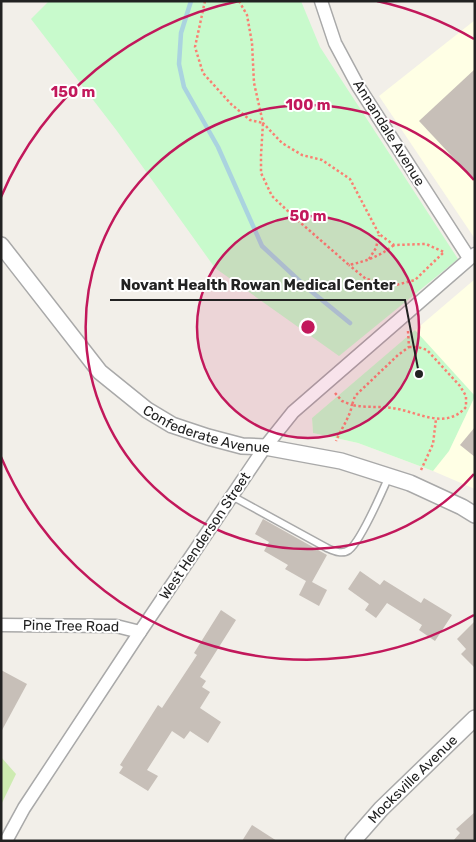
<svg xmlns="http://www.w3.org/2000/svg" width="476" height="842" viewBox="0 0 476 842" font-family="Rubik,sans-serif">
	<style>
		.education { fill: #ffffe5 }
		.grass { fill: #cdebb0 }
		.park { fill: #c8facc }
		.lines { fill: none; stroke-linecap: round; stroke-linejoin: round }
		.stream { stroke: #aad3df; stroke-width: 4.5 }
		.building { fill: #c7bfb8 }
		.service-casing { stroke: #a9a9a9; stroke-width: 9 }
		.minor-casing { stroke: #a9a9a9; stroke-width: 15 }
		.tertiary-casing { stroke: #a9a9a9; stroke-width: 18 }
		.path { stroke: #fa8072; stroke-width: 2.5; stroke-dasharray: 2.5 2.5; stroke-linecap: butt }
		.service { stroke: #fff; stroke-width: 6 }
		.minor { stroke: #fff; stroke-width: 12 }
		.tertiary { stroke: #fff; stroke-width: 15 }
		.ring { fill: none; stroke: #c2185b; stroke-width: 2.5 }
		.labels { text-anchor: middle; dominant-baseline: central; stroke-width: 4; stroke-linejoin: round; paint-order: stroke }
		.street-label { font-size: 14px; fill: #222; stroke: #fff }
		.centre { fill: #c2185b; stroke: #fff; stroke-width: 2.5 }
		.ring-label { font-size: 15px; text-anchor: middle; font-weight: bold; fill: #c2185b; stroke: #fff; stroke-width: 4; stroke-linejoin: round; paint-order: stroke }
		.leader { fill: none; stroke: #222; stroke-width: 2 }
		.callout-dot { fill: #222; stroke: #fff; stroke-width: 2 }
		.callout-label { font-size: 15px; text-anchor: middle; font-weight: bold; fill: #222; stroke: #fff; stroke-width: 4; stroke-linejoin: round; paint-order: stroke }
	</style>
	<rect width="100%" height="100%" fill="#f2efe9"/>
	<!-- education -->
	<g class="education">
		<polygon points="475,20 475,239 379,96"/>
		<polygon points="475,279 475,489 433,471 358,443 313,433 312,418"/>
	</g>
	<!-- grass -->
	<polygon class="grass" points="1,757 16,774 1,805"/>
	<!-- park -->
	<g class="park">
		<polygon points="49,1 301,1 320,47 458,259 339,356 215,268 117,131 31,19"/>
		<polygon points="415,330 475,396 449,451 433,471 358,443 313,433 312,418"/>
	</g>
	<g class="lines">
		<!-- stream -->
		<polyline class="stream" points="191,1 181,33 179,64 184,87 218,147 262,246 306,287 350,323"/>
	</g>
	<!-- building -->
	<g class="building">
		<polygon points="475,69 475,181 419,121"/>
		<polygon points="475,427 475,457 460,445"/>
		<polygon points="263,519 327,555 312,582 327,590 319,606 299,595 306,581 285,569 288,565 264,551 269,542 255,534"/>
		<polygon points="360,571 380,585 384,580 421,603 424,598 452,615 435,641 419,630 422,625 387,603 376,618 365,610 369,604 348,589"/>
		<polygon points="221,610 236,620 200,677 206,681 202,687 210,692 200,708 221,722 208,743 190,731 184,739 172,731 147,770 158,776 148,791 119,773 123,767 120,765 158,705 162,708 197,655 194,653"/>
		<polygon points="475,621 475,668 461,654 466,649 457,639"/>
		<polygon points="1,670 27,684 1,732"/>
		<polygon points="475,812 475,841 453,841 460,833 456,829"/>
		<polygon points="252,825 277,841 242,841"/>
	</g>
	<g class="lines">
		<defs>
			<path id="service" d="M 232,496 L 327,548 C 334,551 342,555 349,550 C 361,541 382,492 389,476"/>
			<g id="minor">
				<polyline points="321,1 335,43 358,86 469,258"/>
				<polyline points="1,625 116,626 140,632"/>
				<polyline points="6,841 24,808 140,632 265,447 293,412 475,254"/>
			</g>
			<g id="tertiary">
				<path id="s1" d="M 1,245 L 100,372 L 147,410 L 172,425 L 208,437 L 242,446 L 265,447 L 341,461 L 410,483 L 462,507 L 475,515"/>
				<path id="s2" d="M 353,841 L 381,809 L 475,718"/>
			</g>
		</defs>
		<!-- service casing -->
		<use href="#service" class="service-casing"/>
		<!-- minor casing -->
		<use href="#minor" class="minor-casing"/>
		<!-- tertiary casing -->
		<use href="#tertiary" class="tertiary-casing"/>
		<!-- path -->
		<g class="path">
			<path d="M 205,1 L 195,47 L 203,73 L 231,104 L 250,120 L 263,123 L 261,155 L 261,173 L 272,196 L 294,217 L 349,265 C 367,261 380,256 394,245"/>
			<polyline points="239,1 247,15 252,43 254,83 263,123 282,143 302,155 322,160 350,179 379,234 394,245 426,244 444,252 415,280 396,285 366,279 349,265"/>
			<polyline points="369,259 376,248 379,235"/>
			<polyline points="408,331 409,347"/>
			<path d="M 409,347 L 418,347 L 427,350 L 460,386 L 466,396 L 466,407 C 445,431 417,411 392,408 C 378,406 366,408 352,405 L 355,396 L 398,355 Z"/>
			<path d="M 335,393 L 342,401 L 352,405 C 350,417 341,429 336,441"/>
			<polyline points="421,470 433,444 436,419"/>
		</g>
		<!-- service -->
		<use href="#service" class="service"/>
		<!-- minor -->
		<use href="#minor" class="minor"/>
		<!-- tertiary -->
		<use href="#tertiary" class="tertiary"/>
	</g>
	<!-- distance rings -->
	<circle cx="308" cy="327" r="111" fill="#c2185b" fill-opacity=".12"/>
	<g class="ring">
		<circle cx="308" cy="327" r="111"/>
		<path d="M474 474A222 222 0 1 1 474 180"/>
		<path d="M474 615A333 333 0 0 1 1 457M1 197A333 333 0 0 1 239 1M377 1A333 333 0 0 1 474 39"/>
	</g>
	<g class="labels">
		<!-- street labels -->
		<g class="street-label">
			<text transform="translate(389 133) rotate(58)">Annandale Avenue</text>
			<text stroke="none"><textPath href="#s1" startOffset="285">Confederate Avenue</textPath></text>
			<text transform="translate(205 536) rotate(-56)">West Henderson Street</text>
			<text transform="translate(71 626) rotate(1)">Pine Tree Road</text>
			<text stroke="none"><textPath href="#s2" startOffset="86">Mocksville Avenue</textPath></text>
		</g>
	</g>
	<circle cx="308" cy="327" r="8" class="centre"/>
	<g class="ring-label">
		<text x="73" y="97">150 m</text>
		<text x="308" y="110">100 m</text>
		<text x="308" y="221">50 m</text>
	</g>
	<!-- callouts -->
	<path class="leader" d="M419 374L405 300H110"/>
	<circle class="callout-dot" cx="419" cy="374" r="5"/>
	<g class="callout-label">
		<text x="258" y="290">Novant Health Rowan Medical Center</text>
	</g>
	<!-- border -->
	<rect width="476" height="842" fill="none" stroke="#222222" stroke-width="5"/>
</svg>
